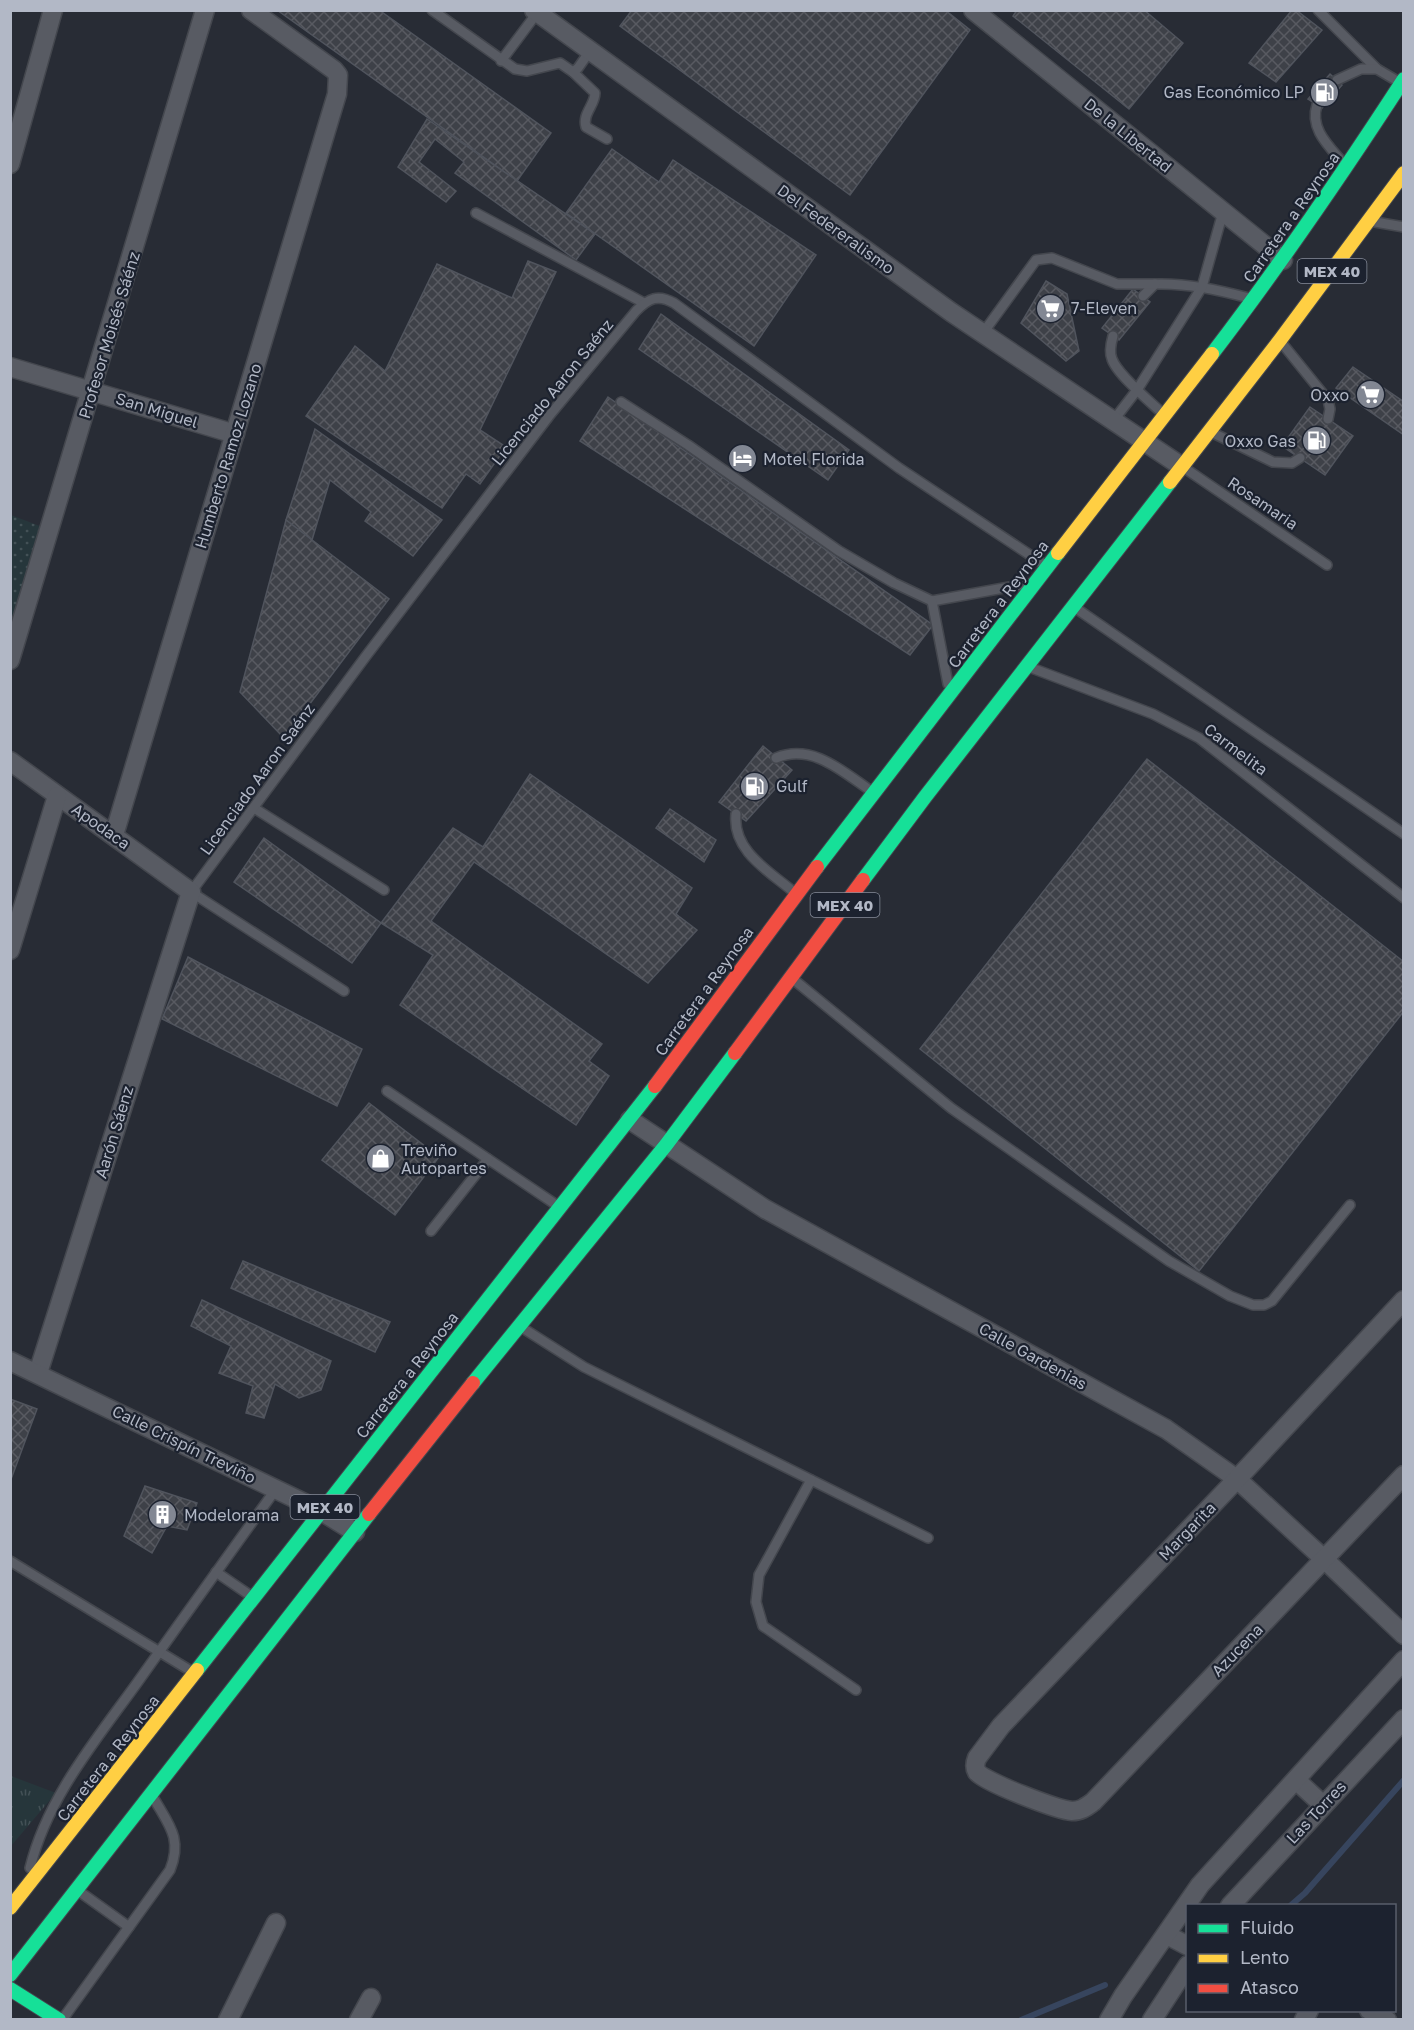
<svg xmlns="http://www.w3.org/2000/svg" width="1414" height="2030" viewBox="0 0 1414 2030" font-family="'Golos Text',sans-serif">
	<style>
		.grass { fill: url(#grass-tufts) }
		.park { fill: url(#park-dots) }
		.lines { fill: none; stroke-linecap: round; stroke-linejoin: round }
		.stream { stroke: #37455e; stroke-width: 6 }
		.building { fill: url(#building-cross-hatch); stroke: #50545d; stroke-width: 1.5 }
		.lane-casing { stroke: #44474e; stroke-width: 12 }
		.street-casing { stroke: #44474e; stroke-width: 21 }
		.fast-casing { stroke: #44474e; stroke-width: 16 }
		.slow-casing { stroke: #44474e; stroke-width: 16 }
		.jam-casing { stroke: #44474e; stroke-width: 16 }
		.lane { stroke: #585b63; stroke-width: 9 }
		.street { stroke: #585b63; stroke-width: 18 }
		.fast { stroke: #16e098; stroke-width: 14 }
		.slow { stroke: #ffcf43; stroke-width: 14 }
		.jam { stroke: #f24e42; stroke-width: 14 }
		.labels { text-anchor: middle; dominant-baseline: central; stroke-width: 4.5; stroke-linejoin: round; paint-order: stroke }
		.shield { fill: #1c222f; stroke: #858b99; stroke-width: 1.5 }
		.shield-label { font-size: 15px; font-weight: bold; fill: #b2b8c6 }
		.poi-label { font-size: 16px; fill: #b2b8c6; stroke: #1c222f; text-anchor: start }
		.street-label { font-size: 16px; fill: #b2b8c6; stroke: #1c222f }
	</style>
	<defs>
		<pattern id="grass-tufts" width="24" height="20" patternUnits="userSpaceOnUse" patternTransform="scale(1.5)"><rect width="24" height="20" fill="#26363b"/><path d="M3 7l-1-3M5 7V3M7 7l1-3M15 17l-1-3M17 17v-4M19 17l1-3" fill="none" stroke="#435156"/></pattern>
		<pattern id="park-dots" width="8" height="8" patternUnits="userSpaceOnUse" patternTransform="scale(1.5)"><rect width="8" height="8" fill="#26363b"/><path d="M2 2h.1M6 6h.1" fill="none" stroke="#435156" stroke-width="1.8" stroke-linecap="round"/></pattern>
		<pattern id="building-cross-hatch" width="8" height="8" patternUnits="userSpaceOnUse" patternTransform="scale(1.5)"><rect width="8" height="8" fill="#3e4148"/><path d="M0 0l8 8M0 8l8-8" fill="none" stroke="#585a61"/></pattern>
	</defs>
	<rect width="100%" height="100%" fill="#282c35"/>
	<!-- grass -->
	<polygon class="grass" points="11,1776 56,1793 11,1846"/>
	<!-- park -->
	<polygon class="park" points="11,515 50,530 11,660"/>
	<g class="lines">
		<!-- stream -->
		<g class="stream">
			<polyline points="1290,1906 1305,1893 1404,1780"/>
			<polyline points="1021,2020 1105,1985"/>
		</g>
	</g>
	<!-- building -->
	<g class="building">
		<polygon points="277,10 379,10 551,133 517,181"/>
		<polygon points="632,10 945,10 970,30 850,195 620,26"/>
		<polygon points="1017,10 1144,10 1183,43 1129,109 1013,16"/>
		<polygon points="1292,10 1296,10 1322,30 1276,82 1249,63"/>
		<polygon points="1330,74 1342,85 1322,108 1308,99"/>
		<polygon points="427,119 595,234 576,260 455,173 464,162 435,139 419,162 456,191 446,202 398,167"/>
		<polygon points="612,149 659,182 673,160 816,255 754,346 566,213"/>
		<polygon points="528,261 556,272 480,430 506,447 480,484 466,474 442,508 306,416 355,346 385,371 437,264 512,298"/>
		<polygon points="1046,281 1067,294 1079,351 1066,361 1021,323"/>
		<polygon points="1133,289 1150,302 1119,340 1102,328"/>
		<polygon points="661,314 849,450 828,480 639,349"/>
		<polygon points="1353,367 1404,402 1404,435 1336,388"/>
		<polygon points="608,397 933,625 910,655 580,441"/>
		<polygon points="1310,407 1353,436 1325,475 1282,446"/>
		<polygon points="315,429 442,520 413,556 365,521 371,512 330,480 312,540 286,520"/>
		<polygon points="286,520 389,599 284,738 240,692"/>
		<polygon points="763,746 792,770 746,821 719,802"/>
		<polygon points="1147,759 1404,962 1404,1011 1199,1271 920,1049"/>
		<polygon points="530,774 692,888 676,914 697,930 648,983 474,862 431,921 602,1044 589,1061 609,1076 576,1125 400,1005 433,955 381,923 453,828 483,847"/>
		<polygon points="670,809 716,840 704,862 656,828"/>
		<polygon points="264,838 381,923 352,963 234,882"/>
		<polygon points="188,957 362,1049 337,1106 162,1019"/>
		<polygon points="369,1103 439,1157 395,1215 322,1160"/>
		<polygon points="243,1261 390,1322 375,1352 231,1288"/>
		<polygon points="202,1300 331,1361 321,1390 299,1398 275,1384 264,1418 246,1413 253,1386 219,1373 231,1346 191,1326"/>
		<polygon points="10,1399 37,1409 10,1482"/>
		<polygon points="145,1486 197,1503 187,1530 167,1526 152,1553 124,1536"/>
	</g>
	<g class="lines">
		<defs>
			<g id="lane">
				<polyline points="432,10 515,69 527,71 560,63 573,72"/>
				<polyline points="1318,10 1377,69 1399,82"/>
				<path d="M 590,51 L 578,68 L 573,72 L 595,93 C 595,105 582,114 586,127 L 607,139"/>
				<polyline points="501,61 537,13"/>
				<polyline points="1337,80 1361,69 1377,69"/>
				<path d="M 1317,105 C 1309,129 1330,147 1344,164"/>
				<polyline points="476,213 644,303"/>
				<polyline points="1375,222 1404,227"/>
				<path d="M 1143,296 L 1155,284 C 1188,283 1218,290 1249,298"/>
				<polyline points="983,333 1036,260 1052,258 1117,284 1155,284"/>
				<path d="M 1113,336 C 1111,343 1109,352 1112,359 C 1117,374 1149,401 1161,412"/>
				<polyline points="1281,342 1328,400 1330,409 1328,419"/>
				<polyline points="621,402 688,445 839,551 894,583 932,601 1026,584"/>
				<polyline points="1113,421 1137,390 1202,287 1223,212"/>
				<polyline points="1213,433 1273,462 1292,463 1300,458"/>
				<polyline points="1183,467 1327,565"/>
				<polyline points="932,601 948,684"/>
				<polyline points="1077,609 1404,834"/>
				<polyline points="1029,667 1153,714 1199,738 1404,898"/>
				<path d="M 776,758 C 812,743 842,771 871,791"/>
				<polyline points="254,808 384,890"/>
				<path d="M 736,814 C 732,851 769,871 795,893"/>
				<polyline points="793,979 951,1108 1169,1261 1230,1296 1253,1305 1264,1305 1272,1301 1350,1205"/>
				<path d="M 344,991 L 191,892 L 366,656 L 549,416 L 636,311 C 649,298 658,294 674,303 L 899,468 L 1045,565"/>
				<polyline points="387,1091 558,1206"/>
				<polyline points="431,1231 488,1159"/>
				<polyline points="521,1327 584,1367 928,1538"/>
				<polyline points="811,1480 759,1575 756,1602 763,1626 856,1690"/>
				<polyline points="10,1561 191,1671"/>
				<polyline points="216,1572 251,1596"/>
				<path d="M 30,1868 C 47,1798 96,1740 137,1683 C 183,1618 230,1553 276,1489"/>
				<polyline points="80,1892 129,1927"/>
				<path d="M 62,2020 L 170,1870 C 183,1838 168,1824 153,1797"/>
			</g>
			<g id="street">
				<polyline points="534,10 951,312 1181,466"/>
				<polyline points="973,10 1283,260"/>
				<polyline points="10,164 53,10"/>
				<polyline points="10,367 235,434"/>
				<polyline points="10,660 205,10"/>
				<polyline points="10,761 191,892 38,1373"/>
				<polyline points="114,835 337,94 338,75 334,70 251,10"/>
				<polyline points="10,950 57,796"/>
				<polyline points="630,1120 765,1209 1166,1429 1237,1479 1324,1559 1404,1635"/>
				<path d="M 1404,1300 L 1237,1479 L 1001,1726 L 977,1758 C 975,1763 974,1767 977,1772 C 984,1782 1058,1810 1072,1811 C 1081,1811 1086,1807 1093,1802 L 1404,1475"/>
				<polyline points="10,1361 321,1511 355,1532"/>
				<polyline points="1296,1780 1323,1805"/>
				<polyline points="1230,1906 1404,1719"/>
				<polyline points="1167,1935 1188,1946"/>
				<polyline points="1369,2010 1387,2020"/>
				<polyline points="228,2020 276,1923"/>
				<polyline points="359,2020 371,1998"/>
				<polyline points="1109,2020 1123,1996 1200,1885 1404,1660"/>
				<polyline points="1152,2020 1188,1965"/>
				<polyline points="1304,2020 1309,2010"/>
			</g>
			<g id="fast">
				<path d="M 1212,354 C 1280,265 1343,173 1404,79"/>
				<polyline points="817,867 1058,553"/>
				<polyline points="863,880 925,797 1170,482"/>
				<polyline points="473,1383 666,1145 735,1053"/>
				<polyline points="197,1670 655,1086"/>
				<polyline points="10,1975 369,1514"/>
				<polyline points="10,1989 59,2020"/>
			</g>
			<g id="slow">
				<polyline points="1170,482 1280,340 1404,173"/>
				<polyline points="1058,553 1212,354"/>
				<polyline points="10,1908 197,1670"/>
			</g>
			<g id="jam">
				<polyline points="735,1053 863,880"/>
				<polyline points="655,1086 817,867"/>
				<polyline points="369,1514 473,1383"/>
			</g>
		</defs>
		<!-- lane casing -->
		<use href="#lane" class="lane-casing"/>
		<!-- street casing -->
		<use href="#street" class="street-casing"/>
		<!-- fast casing -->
		<use href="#fast" class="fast-casing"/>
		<!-- slow casing -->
		<use href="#slow" class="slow-casing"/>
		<!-- jam casing -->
		<use href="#jam" class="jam-casing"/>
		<!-- lane -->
		<use href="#lane" class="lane"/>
		<!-- street -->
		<use href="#street" class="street"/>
		<!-- fast -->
		<use href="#fast" class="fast"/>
		<!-- slow -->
		<use href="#slow" class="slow"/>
		<!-- jam -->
		<use href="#jam" class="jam"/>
	</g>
	<!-- icons -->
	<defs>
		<symbol id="fuel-disc" viewBox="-11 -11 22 22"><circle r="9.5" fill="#828793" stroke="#1c222f"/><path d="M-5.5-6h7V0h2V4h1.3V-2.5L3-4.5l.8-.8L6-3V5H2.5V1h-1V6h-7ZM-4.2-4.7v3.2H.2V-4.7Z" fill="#fff"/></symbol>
		<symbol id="supermarket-disc" viewBox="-11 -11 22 22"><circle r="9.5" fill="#828793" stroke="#1c222f"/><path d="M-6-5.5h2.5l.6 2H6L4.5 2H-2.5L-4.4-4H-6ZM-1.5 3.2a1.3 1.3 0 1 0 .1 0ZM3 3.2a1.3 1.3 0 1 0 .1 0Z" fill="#fff"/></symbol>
		<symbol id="hotel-disc" viewBox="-11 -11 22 22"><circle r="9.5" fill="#828793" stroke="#1c222f"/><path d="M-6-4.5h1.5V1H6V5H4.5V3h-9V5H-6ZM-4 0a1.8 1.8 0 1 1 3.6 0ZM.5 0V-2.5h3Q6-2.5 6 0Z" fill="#fff"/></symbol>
		<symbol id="shop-disc" viewBox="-11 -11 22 22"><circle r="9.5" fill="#828793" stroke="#1c222f"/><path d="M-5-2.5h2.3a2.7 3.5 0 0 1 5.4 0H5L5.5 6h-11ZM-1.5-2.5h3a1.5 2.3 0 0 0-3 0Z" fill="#fff"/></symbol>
		<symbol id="building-disc" viewBox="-11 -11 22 22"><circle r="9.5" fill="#828793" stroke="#1c222f"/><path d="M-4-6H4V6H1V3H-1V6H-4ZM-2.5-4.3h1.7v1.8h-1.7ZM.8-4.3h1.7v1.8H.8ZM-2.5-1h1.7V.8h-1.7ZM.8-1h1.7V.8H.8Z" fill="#fff"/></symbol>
	</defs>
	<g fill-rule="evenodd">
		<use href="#fuel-disc" x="1308" y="76" width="33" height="33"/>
		<use href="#supermarket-disc" x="1034" y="292" width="33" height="33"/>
		<use href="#supermarket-disc" x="1354" y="378" width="33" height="33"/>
		<use href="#fuel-disc" x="1300" y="424" width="33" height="33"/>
		<use href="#hotel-disc" x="726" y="442" width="33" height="33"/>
		<use href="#fuel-disc" x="738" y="770" width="33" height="33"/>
		<use href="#shop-disc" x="364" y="1142" width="33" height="33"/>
		<use href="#building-disc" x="146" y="1498" width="33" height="33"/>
	</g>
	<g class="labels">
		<!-- shield labels -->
		<g class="shield">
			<rect x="1297.5" y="259" width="69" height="24" rx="4.5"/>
			<rect x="810.5" y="893" width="69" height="24" rx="4.5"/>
			<rect x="290.5" y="1495" width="69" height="24" rx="4.5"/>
		</g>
		<g class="shield-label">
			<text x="1332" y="271">MEX 40</text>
			<text x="845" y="905">MEX 40</text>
			<text x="325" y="1507">MEX 40</text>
		</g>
		<!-- poi labels -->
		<g class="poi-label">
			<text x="1304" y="92" text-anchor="end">Gas Económico LP</text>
			<text x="1071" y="308">7-Eleven</text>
			<text x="1349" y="395" text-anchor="end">Oxxo</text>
			<text x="1296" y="441" text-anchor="end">Oxxo Gas</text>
			<text x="763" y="459">Motel Florida</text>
			<text x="776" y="786">Gulf</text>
			<text x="401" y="1150">Treviño<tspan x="401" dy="18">Autopartes</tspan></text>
			<text x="184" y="1515">Modelorama</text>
		</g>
		<!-- street labels -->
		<g class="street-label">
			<text transform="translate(1128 135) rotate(39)">De la Libertad</text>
			<text transform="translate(1291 217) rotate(-55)">Carretera a Reynosa</text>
			<text transform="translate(836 229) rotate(36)">Del Federeralismo</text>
			<text transform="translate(109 335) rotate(-73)">Profesor Moisés Sáénz</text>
			<text transform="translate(552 392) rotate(-51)">Licenciado Aaron Saénz</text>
			<text transform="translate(157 410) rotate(17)">San Miguel</text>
			<text transform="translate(228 456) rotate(-73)">Humberto Ramoz Lozano</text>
			<text transform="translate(1263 503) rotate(34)">Rosamaria</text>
			<text transform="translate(998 604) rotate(-53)">Carretera a Reynosa</text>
			<text transform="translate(1236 749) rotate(37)">Carmelita</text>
			<text transform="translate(257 779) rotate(-54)">Licenciado Aaron Saénz</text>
			<text transform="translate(101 826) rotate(35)">Apodaca</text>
			<text transform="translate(704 991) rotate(-54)">Carretera a Reynosa</text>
			<text transform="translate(114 1132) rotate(-73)">Aarón Sáenz</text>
			<text transform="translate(1033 1356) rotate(29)">Calle Gardenias</text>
			<text transform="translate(407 1375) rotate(-52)">Carretera a Reynosa</text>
			<text transform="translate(184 1444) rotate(26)">Calle Crispín Treviño</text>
			<text transform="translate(1187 1531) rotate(-46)">Margarita</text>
			<text transform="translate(1237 1650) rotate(-46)">Azucena</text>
			<text transform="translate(108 1758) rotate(-52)">Carretera a Reynosa</text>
			<text transform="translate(1316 1812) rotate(-47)">Las Torres</text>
		</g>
	</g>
	<!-- border -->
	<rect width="1414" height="2030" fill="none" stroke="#b2b8c6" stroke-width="24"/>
	<!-- legend -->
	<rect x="1186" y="1904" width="210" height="108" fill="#1c222f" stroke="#585e6b" stroke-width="1.5"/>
	<rect x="1198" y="1924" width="30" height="9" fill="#16e098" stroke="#585e6b" stroke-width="1.5"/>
	<text x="1240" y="1934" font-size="18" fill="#b2b8c6">Fluido</text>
	<rect x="1198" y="1954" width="30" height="9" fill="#ffcf43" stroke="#585e6b" stroke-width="1.5"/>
	<text x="1240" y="1964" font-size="18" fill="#b2b8c6">Lento</text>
	<rect x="1198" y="1984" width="30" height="9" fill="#f24e42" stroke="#585e6b" stroke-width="1.5"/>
	<text x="1240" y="1994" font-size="18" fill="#b2b8c6">Atasco</text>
</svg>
